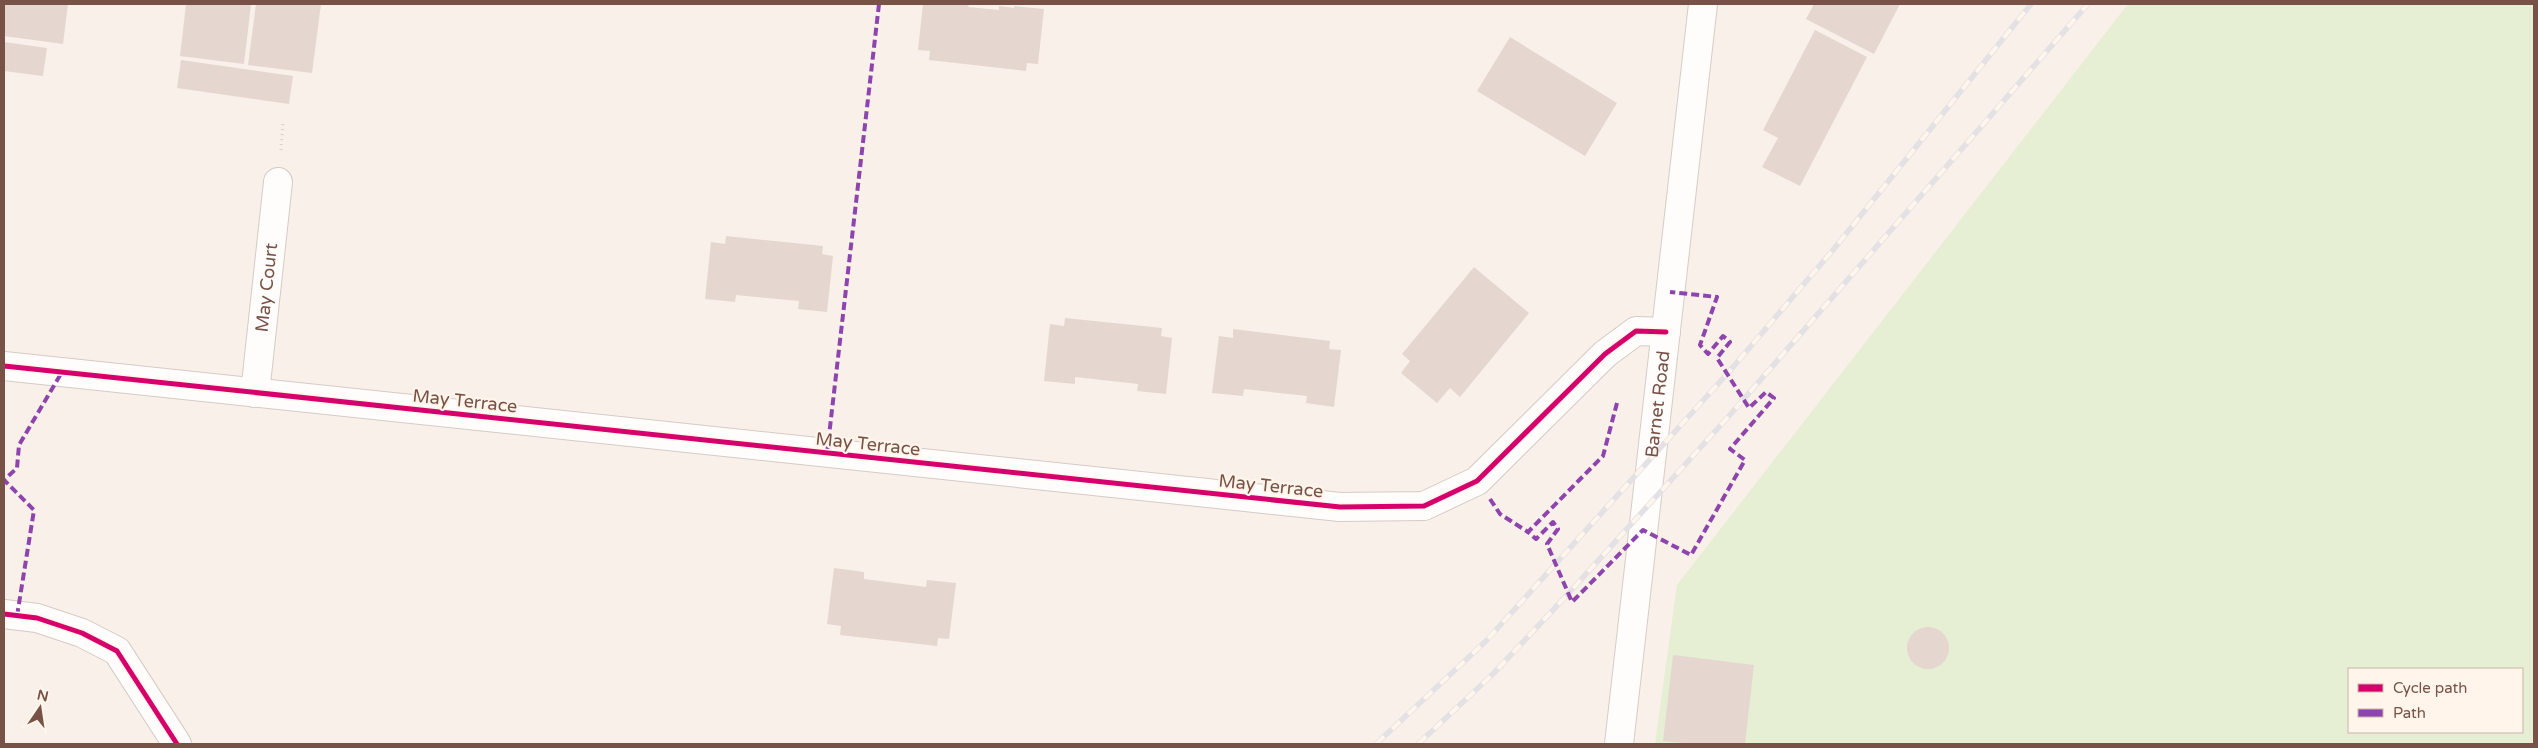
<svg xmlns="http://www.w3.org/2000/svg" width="2538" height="748" viewBox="0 0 2538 748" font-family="'Varela Round',sans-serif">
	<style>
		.green { fill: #e6eed3; fill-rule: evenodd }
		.building { fill: #e5d7d0 }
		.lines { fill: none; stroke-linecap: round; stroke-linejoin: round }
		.street-casing { stroke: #d6cbc6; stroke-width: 30 }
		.secondary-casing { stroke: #d7ccc6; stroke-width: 30 }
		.path { stroke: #dad0cb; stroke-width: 3; stroke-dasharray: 1 4; stroke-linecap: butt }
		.street { stroke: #fefdfc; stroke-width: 28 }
		.secondary { stroke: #fefdfc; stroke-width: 28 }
		.rail-casing { stroke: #e4e1e5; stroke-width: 5.5 }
		.rail { stroke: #fff5eb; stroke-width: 4; stroke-dasharray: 11; stroke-linecap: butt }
		.quiet { stroke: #8e44ad; stroke-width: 4; stroke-dasharray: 8 4; stroke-linecap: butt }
		.cycleway-casing { stroke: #fff5eb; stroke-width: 8 }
		.cycleway { stroke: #d6006c; stroke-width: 5 }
		.labels { text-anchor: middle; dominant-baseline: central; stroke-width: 4.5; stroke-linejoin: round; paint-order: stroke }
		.street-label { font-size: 18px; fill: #785247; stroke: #fff5eb }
	</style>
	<rect width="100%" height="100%" fill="#f8f0e9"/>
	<!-- green -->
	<path class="green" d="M 2128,4 L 2534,4 L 2534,744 L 1655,744 L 1677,585 ZM 2349,669 L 2522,669 L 2522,732 L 2349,732 Z"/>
	<!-- building -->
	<g class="building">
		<polygon points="4,4 68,4 63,44 4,36"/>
		<polygon points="186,4 251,4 244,64 180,56"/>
		<polygon points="256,4 321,4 312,73 248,65"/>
		<polygon points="923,4 969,4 968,7 999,10 999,6 1014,8 1014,6 1044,9 1038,64 1027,63 1026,71 929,60 930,51 918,50"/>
		<polygon points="1814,4 1900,4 1874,54 1806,19"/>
		<polygon points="1815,30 1867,57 1800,186 1762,167 1778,138 1763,130"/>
		<polygon points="1510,37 1617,103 1585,156 1477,91"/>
		<polygon points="4,42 47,48 43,76 4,71"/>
		<polygon points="181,60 293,76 289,104 177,88"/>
		<polygon points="726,236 823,246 822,254 833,256 827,312 798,309 799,301 736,295 735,302 705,299 711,242 725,244"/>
		<polygon points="1474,267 1529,313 1460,397 1450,388 1437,403 1401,373 1410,361 1402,354"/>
		<polygon points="1065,318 1162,328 1161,336 1172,338 1166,394 1137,391 1138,384 1075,377 1075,384 1044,381 1050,324 1064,326"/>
		<polygon points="1233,329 1330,341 1329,349 1341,350 1334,407 1306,403 1307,396 1244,389 1243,396 1212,393 1219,336 1233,338"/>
		<polygon points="834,568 864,572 864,579 926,587 927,580 956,583 949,639 938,638 937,646 840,635 841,626 827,624"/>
		<circle cx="1928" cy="648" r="21"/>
		<polygon points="1673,655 1754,665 1745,744 1694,744 1663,741"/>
	</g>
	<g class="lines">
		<defs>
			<g id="street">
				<polyline points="4,366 1340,507 1424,506 1477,481 1605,354 1636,331 1666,332"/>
				<path id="s1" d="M 255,393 L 278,182"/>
				<polyline points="4,614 37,618 82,633 117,651 177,744"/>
			</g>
			<g id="secondary">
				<path id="s2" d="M 1619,744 L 1703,4"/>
			</g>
		</defs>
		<!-- street casing -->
		<use href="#street" class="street-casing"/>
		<!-- secondary casing -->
		<use href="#secondary" class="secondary-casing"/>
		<!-- path -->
		<polyline class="path" points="281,150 283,123"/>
		<!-- street -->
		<use href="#street" class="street"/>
		<!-- secondary -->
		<use href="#secondary" class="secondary"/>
		<defs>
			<g id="rail">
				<polyline points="1376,744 1486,641 1727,374 1833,250 2031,4"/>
				<polyline points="1418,744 1493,674 1568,594 1729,416 2088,4"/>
			</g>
		</defs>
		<!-- rail casing -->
		<use href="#rail" class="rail-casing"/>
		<!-- rail -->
		<use href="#rail" class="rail"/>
		<!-- quiet -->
		<g class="quiet">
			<polyline points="1617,403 1603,456 1528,532 1536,539 1553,522 1558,529 1547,544 1572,602 1643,530 1691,555 1745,460 1730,449 1774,398 1766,392 1749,408 1717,358 1730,342 1723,336 1708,354 1700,345 1717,297 1670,292"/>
			<polyline points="827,453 879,4"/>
			<polyline points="1490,499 1500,514 1528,532"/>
			<polyline points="17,616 34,510 4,480 17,468 19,445 62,372"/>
		</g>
		<defs>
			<g id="cycleway">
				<polyline points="4,366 1340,507 1424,506 1477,481 1605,354 1636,331 1666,332"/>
				<polyline points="4,614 37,618 82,633 117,651 177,744"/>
			</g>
		</defs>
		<!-- cycleway casing -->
		<use href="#cycleway" class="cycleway-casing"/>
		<!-- cycleway -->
		<use href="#cycleway" class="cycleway"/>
	</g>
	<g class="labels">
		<!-- street labels -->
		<g class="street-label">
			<text stroke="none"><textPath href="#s1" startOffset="106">May Court</textPath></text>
			<text transform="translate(465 401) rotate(6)">May Terrace</text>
			<text stroke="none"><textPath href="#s2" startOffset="342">Barnet Road</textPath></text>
			<text transform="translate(868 444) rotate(6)">May Terrace</text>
			<text transform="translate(1271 486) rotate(6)">May Terrace</text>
		</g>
	</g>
	<!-- border -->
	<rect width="2538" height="748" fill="none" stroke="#785247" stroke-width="10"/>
	<!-- legend -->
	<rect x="2348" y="668" width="175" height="65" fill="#fff5eb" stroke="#c9b4a9"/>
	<rect x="2358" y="684" width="25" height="8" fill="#d6006c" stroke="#c9b4a9"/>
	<text x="2393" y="693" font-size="15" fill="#785247">Cycle path</text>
	<rect x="2358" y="709" width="25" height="8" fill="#8e44ad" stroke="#c9b4a9"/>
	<text x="2393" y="718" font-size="15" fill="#785247">Path</text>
	<!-- north arrow -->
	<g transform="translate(40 708) rotate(13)" stroke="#fff5eb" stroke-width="4" paint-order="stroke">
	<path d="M0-4L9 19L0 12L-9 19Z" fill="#785247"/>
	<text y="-8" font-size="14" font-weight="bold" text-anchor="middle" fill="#785247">N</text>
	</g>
</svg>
